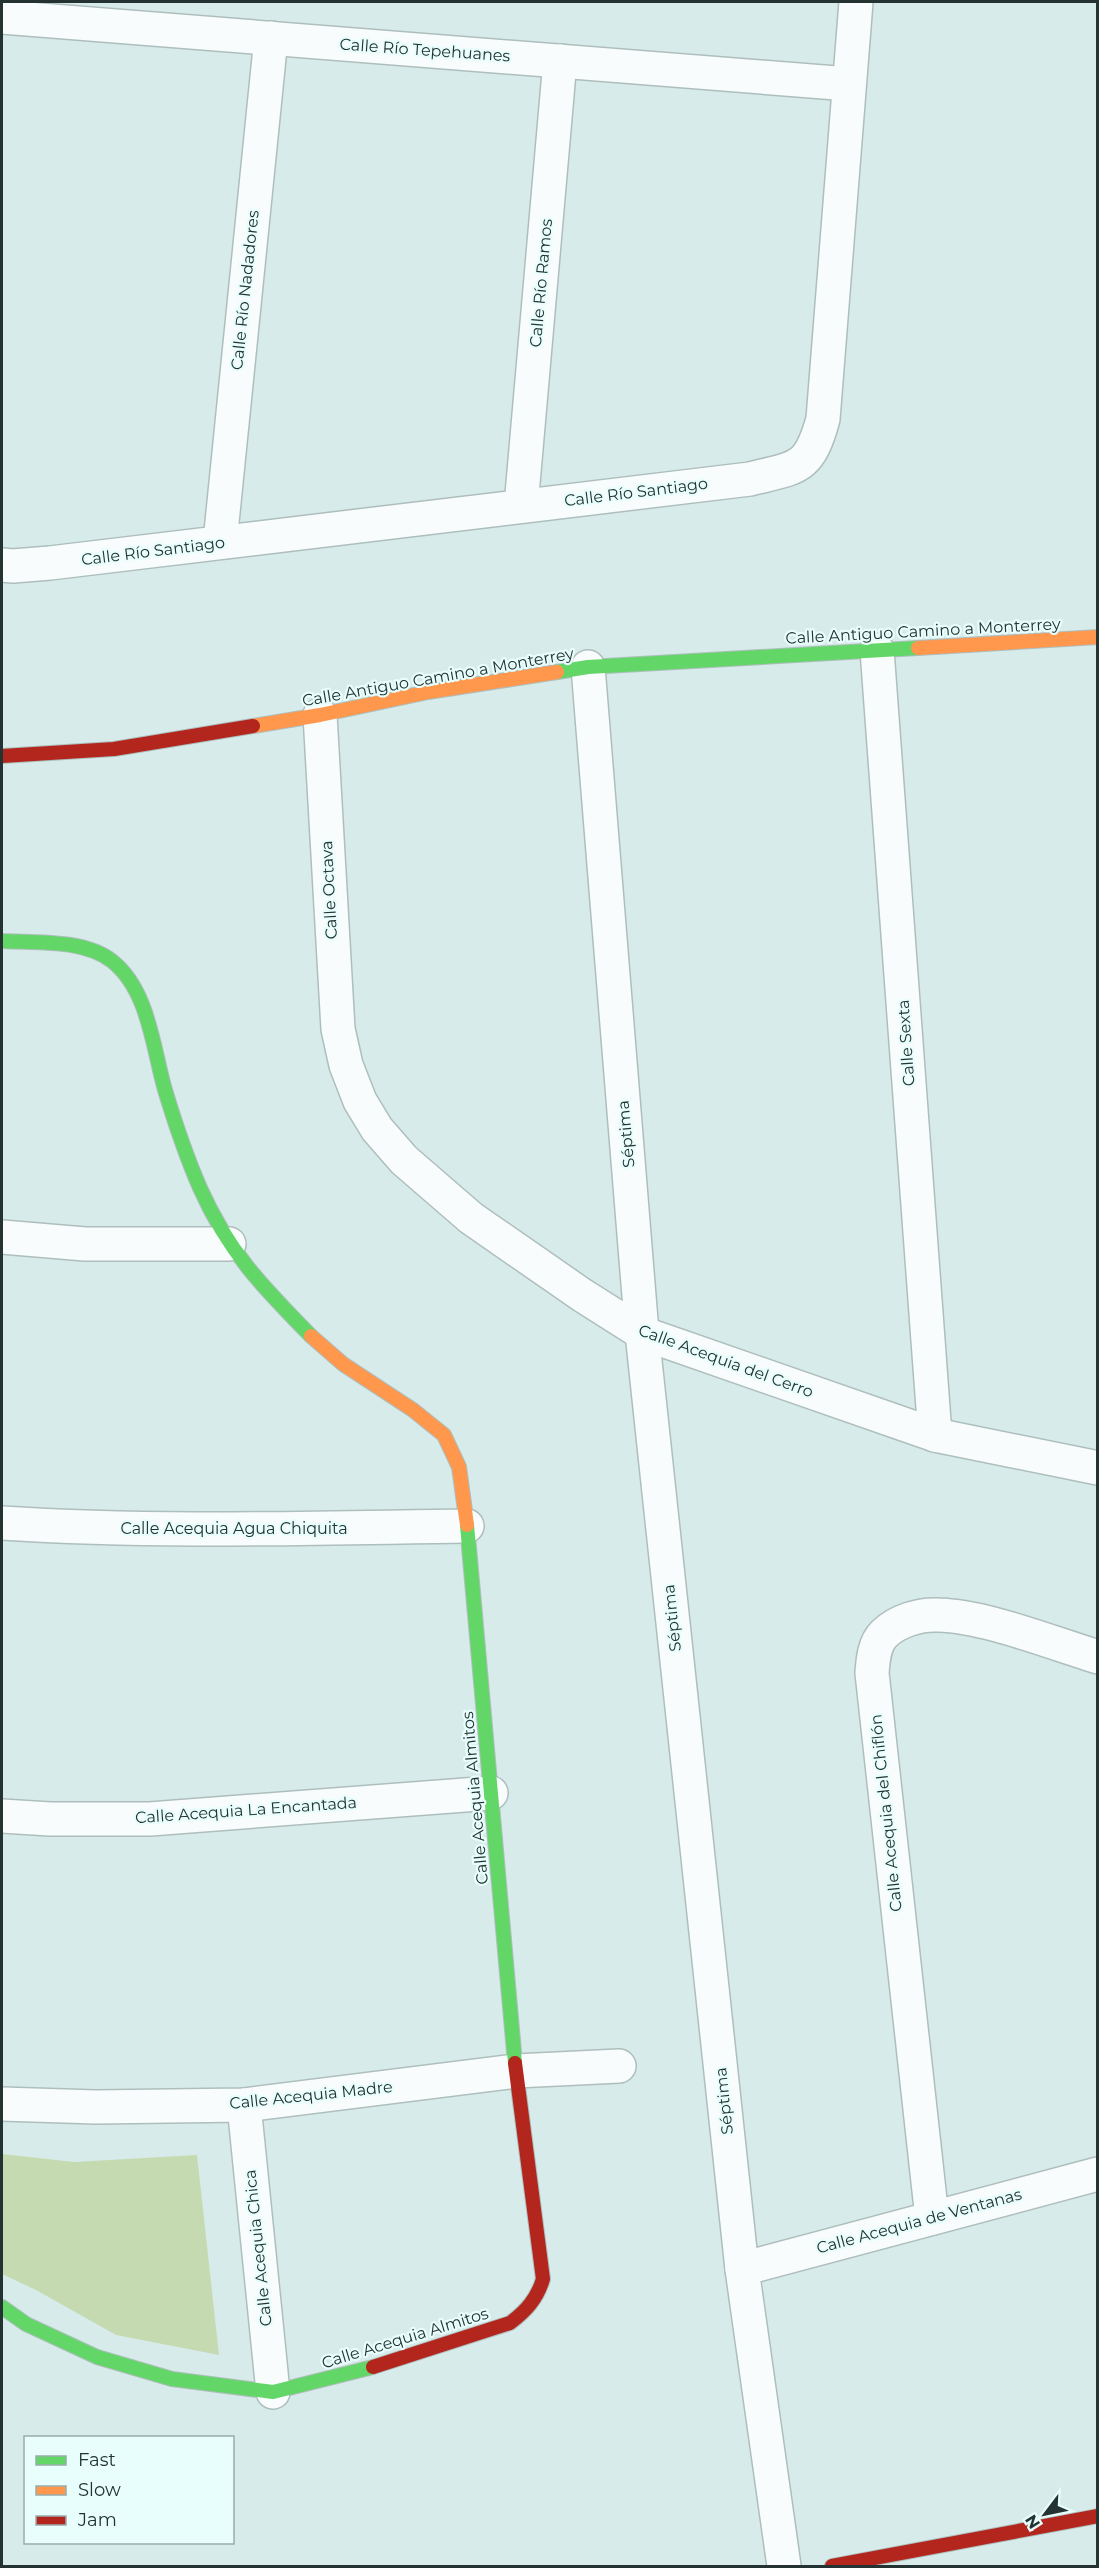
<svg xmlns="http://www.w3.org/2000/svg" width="1099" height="2568" viewBox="0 0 1099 2568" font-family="Montserrat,sans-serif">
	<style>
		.green { fill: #c6dab2 }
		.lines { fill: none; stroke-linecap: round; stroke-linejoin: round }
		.street-casing { stroke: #aebebd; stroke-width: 36 }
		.fast-casing { stroke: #aebebd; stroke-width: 16 }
		.slow-casing { stroke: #aebebd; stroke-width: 16 }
		.jam-casing { stroke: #aebebd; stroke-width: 16 }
		.street { stroke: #f9fcfc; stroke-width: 33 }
		.fast { stroke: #63d668; stroke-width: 14 }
		.slow { stroke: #ff974d; stroke-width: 14 }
		.jam { stroke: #b3261e; stroke-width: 14 }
		.labels { text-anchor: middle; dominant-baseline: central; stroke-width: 4.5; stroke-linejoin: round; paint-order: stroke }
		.street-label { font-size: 16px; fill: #243332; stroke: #e7fefc }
	</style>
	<rect width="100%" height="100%" fill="#d7ecea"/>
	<!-- green -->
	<polygon class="green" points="2,2154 74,2162 197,2155 219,2355 116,2335 36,2290 2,2274"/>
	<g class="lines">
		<defs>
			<g id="street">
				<polyline points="2,17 849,84"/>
				<polyline points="521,506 560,61"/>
				<polyline points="220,542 271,38"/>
				<path d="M 2,565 L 13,566 L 50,563 L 750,479 C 798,467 809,470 823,419 L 856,2"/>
				<polyline points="877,650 935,1435"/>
				<polyline points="588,667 642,1333 742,2269 784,2566"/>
				<polyline points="320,715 338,1029 346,1065 360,1101 377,1129 404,1160 471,1218 582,1295 642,1333 935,1435 1098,1468"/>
				<polyline points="2,1237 85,1244 229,1244"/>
				<path d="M 2,1523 C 157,1533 312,1528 467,1526"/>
				<polyline points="2,1816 50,1819 150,1819 491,1793"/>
				<polyline points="2,2104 96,2107 244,2105 516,2071 619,2066"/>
				<polyline points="244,2105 273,2392"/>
				<path d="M 932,2218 L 872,1673 C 873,1660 874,1644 884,1634 C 897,1621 920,1614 938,1615 C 985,1616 1052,1643 1098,1657"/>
				<polyline points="742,2269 1098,2174"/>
			</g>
			<g id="fast">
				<polyline points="557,672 588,667 918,648"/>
				<path d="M 2,941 C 36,943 84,939 112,961 C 149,990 153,1049 165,1090 C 175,1123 186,1156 200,1188 C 229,1253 262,1286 311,1336"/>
				<polyline points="467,1525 515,2063"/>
				<polyline points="2,2307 26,2324 97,2357 172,2379 273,2392 373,2367"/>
			</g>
			<g id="slow">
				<polyline points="918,648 1098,637"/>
				<polyline points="253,726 320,715 428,692 557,672"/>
				<polyline points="311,1336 343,1364 413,1410 444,1435 459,1467 467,1525"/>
			</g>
			<g id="jam">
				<polyline points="2,756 114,749 253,726"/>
				<path d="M 373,2367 L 510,2323 C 526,2311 537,2299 543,2279 L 515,2063"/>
				<polyline points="832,2566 1098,2516"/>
			</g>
		</defs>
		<!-- street casing -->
		<use href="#street" class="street-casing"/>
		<!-- fast casing -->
		<use href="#fast" class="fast-casing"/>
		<!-- slow casing -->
		<use href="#slow" class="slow-casing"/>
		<!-- jam casing -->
		<use href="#jam" class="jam-casing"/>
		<!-- street -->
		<use href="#street" class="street"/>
		<!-- fast -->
		<use href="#fast" class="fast"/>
		<!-- slow -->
		<use href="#slow" class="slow"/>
		<!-- jam -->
		<use href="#jam" class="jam"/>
	</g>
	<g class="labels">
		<!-- street labels -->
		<g class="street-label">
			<text transform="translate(425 50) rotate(4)">Calle Río Tepehuanes</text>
			<text transform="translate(541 283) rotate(-85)">Calle Río Ramos</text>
			<text transform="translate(245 290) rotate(-84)">Calle Río Nadadores</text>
			<text transform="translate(636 492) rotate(-7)">Calle Río Santiago</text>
			<text transform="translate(153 551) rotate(-7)">Calle Río Santiago</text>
			<text transform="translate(923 631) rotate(-3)">Calle Antiguo Camino a Monterrey</text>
			<text transform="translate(438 677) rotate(-10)">Calle Antiguo Camino a Monterrey</text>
			<text transform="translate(329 890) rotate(-93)">Calle Octava</text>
			<text transform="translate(906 1043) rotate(-94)">Calle Sexta</text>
			<text transform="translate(626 1134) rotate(-95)">Séptima</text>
			<text transform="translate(726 1361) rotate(20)">Calle Acequia del Cerro</text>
			<text x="234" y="1528">Calle Acequia Agua Chiquita</text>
			<text transform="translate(672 1618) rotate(-96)">Séptima</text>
			<text transform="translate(475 1798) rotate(-95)">Calle Acequia Almitos</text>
			<text transform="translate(246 1810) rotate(-4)">Calle Acequia La Encantada</text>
			<text transform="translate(886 1813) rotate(-96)">Calle Acequia del Chiflón</text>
			<text transform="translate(311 2095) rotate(-6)">Calle Acequia Madre</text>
			<text transform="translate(724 2101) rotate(-96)">Séptima</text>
			<text transform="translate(919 2221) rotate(-15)">Calle Acequia de Ventanas</text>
			<text transform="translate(258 2248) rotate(-96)">Calle Acequia Chica</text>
			<text transform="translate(405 2338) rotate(-17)">Calle Acequia Almitos</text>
		</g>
	</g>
	<!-- border -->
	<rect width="1099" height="2568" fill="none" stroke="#243332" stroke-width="6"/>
	<!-- legend -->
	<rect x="24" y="2436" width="210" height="108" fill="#e7fefc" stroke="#99adab" stroke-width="1.5"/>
	<rect x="36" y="2456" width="30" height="9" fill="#63d668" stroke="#99adab" stroke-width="1.5"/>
	<text x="78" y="2466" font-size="18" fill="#243332">Fast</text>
	<rect x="36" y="2486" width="30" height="9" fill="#ff974d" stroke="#99adab" stroke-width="1.5"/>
	<text x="78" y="2496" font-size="18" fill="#243332">Slow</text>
	<rect x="36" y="2516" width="30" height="9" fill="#b3261e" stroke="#99adab" stroke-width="1.5"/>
	<text x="78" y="2526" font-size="18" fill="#243332">Jam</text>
	<!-- north arrow -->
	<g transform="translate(1045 2514) rotate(238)" stroke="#e7fefc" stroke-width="4.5" paint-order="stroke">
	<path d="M0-4.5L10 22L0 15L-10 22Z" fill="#243332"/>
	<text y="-9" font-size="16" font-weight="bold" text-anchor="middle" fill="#243332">N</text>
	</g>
</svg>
